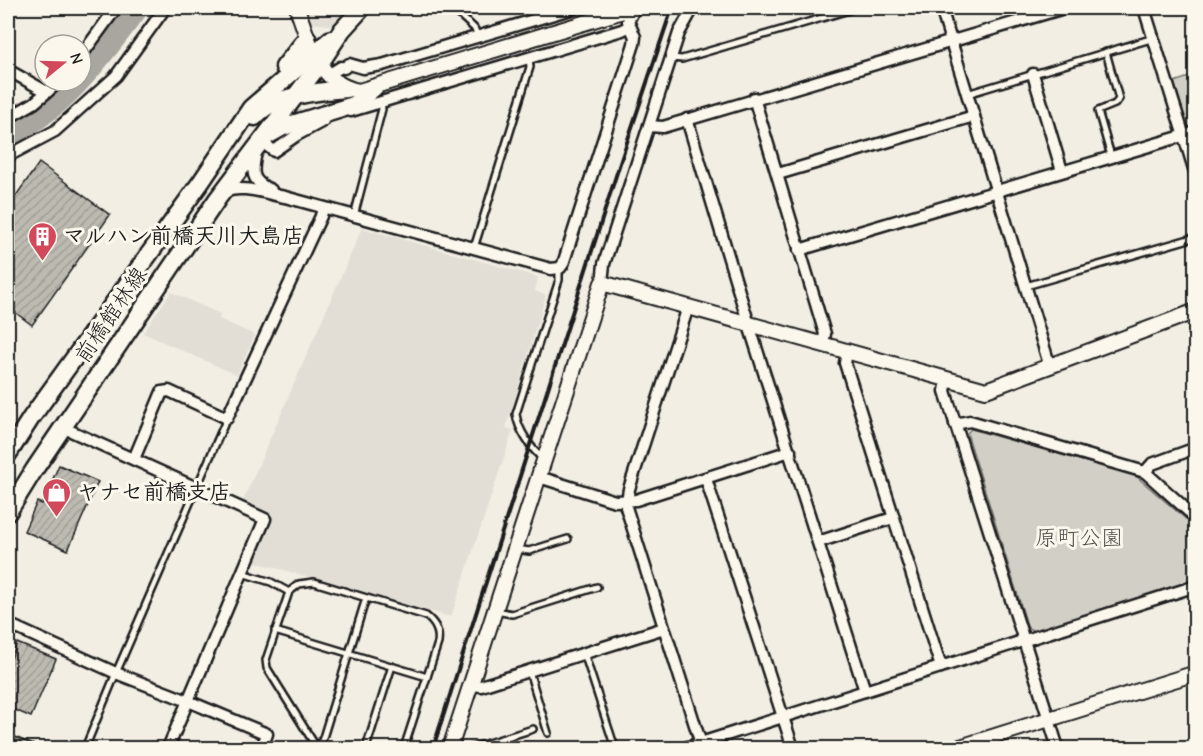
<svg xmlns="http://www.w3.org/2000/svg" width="1203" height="756" viewBox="0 0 1203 756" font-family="'Comic Neue','Klee One',sans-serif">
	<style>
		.built { fill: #e2ded5 }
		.park { fill: #d2cfc6; stroke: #777671; stroke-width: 1.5 }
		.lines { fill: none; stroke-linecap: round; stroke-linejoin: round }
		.river { stroke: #a9a6a0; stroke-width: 22 }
		.building { fill: url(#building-hatch); stroke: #1c1c1c; stroke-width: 1.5 }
		.lane-casing { stroke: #1c1c1c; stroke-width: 10 }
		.street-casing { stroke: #1c1c1c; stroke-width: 15 }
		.secondary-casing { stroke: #1c1c1c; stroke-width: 18 }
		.primary-casing { stroke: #1c1c1c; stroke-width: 21 }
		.lane { stroke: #fbf7ec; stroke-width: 5 }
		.street { stroke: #fbf7ec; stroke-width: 10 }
		.secondary { stroke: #fbf7ec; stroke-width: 14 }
		.primary { stroke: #fbf7ec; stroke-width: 16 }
		.rail { stroke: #1c1c1c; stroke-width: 4 }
		.labels { text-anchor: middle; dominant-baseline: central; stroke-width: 6; stroke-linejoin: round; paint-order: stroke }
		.poi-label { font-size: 22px; font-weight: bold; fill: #1c1c1c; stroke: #fbf7ec; text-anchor: start }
		.street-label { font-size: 22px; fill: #1c1c1c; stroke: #fbf7ec }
		.park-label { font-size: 22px; fill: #53524f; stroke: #fbf7ec }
	</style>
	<defs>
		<pattern id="building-hatch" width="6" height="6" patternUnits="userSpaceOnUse" patternTransform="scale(1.5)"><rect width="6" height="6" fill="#bdbab1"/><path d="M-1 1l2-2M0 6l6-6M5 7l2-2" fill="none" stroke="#a29f98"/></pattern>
	</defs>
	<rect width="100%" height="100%" fill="#f2eee4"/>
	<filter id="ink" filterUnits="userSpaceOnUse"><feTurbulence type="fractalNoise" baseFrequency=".0167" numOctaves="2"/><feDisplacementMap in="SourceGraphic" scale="12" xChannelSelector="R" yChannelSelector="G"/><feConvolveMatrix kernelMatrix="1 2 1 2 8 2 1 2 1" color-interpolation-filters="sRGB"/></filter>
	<g filter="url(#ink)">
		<!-- built -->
		<g class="built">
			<polygon points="307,8 352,8 336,26 312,23"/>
			<polygon points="362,228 538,277 535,291 546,295 506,428 513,430 451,617 255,562 272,515 243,501"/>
			<polygon points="171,292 220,314 219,319 255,335 237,375 143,333"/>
		</g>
		<!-- park -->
		<g class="park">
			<polygon points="1195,75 1195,127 1191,128 1187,125 1174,82"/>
			<polygon points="971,429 1136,476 1195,527 1195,580 1035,631 1028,628 967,433"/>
		</g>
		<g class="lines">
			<!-- river -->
			<path class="river" d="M 8,136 C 66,108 100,57 138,8"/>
		</g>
		<!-- building -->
		<g class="building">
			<polygon points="39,163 110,215 32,325 8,307 8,207"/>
			<polygon points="59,465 98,482 68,550 24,531 37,502 42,504"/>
			<polygon points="17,643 56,659 31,717 8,707 8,667"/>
			<polygon points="8,734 41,748 8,748"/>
		</g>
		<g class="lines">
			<defs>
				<g id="lane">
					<polyline points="452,8 474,28 478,36"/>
					<polyline points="533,8 536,19"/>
					<polyline points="1106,52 1119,99 1115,104 1098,111 1111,156"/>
					<polyline points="671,58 682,59 856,8"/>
					<polyline points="967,94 1154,38"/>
					<polyline points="354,216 382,109 381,102"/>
					<polyline points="474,248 530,67 529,58"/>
					<polyline points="1026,286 1196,237"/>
					<path d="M 544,460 C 532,450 518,430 516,414 L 559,280 L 559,269"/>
					<polyline points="517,549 529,551 568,539"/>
					<polyline points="242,573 271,582 289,592"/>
					<path d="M 366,598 L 322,741 L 317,748 L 267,668 L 266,660 L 289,592 L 299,584 L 314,582 L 426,616 C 435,623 440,631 438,643 L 404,748"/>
					<polyline points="496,611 512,614 597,587"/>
					<polyline points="275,631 427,677"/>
					<polyline points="584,653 615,748"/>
					<polyline points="529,671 548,733"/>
					<polyline points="85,748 116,673 227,418"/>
					<polyline points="366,748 392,666"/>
					<polyline points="472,748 533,729"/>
				</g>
				<g id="street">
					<polyline points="941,8 1050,367"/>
					<polyline points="1144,8 1196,175"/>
					<polyline points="81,56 116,8"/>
					<polyline points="8,70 47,92"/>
					<polyline points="1033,74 1062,171"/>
					<polyline points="328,75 341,67 344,68 349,64 363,68 382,65 574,8"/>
					<polyline points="754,98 825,334 822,345"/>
					<polyline points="351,111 622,30 630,26"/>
					<polyline points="8,118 34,103 60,81"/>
					<polyline points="687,119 749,325 865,691"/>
					<polyline points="649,126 663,127 1064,8"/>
					<polyline points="262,142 274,151 297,135 323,121"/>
					<path d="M 256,152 C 252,172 250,181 271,190"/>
					<polyline points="8,156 55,131 116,76 165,8"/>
					<polyline points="778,174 974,116"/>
					<path d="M 223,193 C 240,183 267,194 285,197 L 551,269 L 560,268 L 563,264 L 634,44 L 635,37 L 628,21 L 635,8"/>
					<polyline points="799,250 1196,132"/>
					<polyline points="602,283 604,264 679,33 693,8"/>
					<polyline points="688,307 629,489 626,507 701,744"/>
					<polyline points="847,353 845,363 941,667"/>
					<polyline points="947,380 945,391 1058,748"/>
					<polyline points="955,424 970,421 1145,472 1196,518"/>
					<polyline points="62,427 265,519 168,748"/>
					<polyline points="134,459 162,392 169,391 227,418 321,216 323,208"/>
					<polyline points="1145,472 1152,464 1196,448"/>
					<polyline points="539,477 615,501 636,500 790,451"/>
					<polyline points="706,479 793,748"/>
					<polyline points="818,542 893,518"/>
					<polyline points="8,624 116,673 188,701 267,734 262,748"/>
					<polyline points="470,685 481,686 664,628"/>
					<polyline points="685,748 1196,586"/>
				</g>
				<g id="secondary">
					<path d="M 297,8 C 309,41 318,84 359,91 L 633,8"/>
					<polyline points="450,748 602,283 986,390 1196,311"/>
					<polyline points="957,748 1196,673"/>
				</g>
				<g id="primary">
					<polyline points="284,67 307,38"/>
					<path d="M 255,117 C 273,95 320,91 347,89"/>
					<polyline points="267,136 283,127 354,105 374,88"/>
					<polyline points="8,454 31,418 201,182 251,108 331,39"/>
					<polyline points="8,512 34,470 218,198 319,65 342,30 362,8"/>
				</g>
			</defs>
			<!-- lane casing -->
			<use href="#lane" class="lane-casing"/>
			<!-- street casing -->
			<use href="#street" class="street-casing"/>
			<!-- secondary casing -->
			<use href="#secondary" class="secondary-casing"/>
			<!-- primary casing -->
			<use href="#primary" class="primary-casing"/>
			<!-- lane -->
			<use href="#lane" class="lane"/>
			<!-- street -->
			<use href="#street" class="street"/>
			<!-- secondary -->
			<use href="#secondary" class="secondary"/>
			<!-- primary -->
			<use href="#primary" class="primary"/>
			<!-- rail -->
			<polyline class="rail" points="433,748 620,163 672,8"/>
		</g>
	</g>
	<!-- icons -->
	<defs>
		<symbol id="building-pin" viewBox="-11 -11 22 30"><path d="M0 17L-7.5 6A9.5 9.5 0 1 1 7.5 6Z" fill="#d1495b" stroke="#fbf7ec"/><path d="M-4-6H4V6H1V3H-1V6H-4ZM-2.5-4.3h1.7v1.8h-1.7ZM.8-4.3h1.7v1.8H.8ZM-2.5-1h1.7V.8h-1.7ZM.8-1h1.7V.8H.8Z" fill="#fff"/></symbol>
		<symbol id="shop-pin" viewBox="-11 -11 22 30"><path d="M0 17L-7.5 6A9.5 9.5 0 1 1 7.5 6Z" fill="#d1495b" stroke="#fbf7ec"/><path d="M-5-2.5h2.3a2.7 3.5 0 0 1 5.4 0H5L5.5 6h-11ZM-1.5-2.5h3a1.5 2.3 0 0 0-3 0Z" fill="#fff"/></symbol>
	</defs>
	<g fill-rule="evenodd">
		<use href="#building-pin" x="26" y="220" width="33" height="45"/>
		<use href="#shop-pin" x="40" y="476" width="33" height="45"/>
	</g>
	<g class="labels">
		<!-- poi labels -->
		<g class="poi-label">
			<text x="63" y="236">マルハン前橋天川大島店</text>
			<text x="77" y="492">ヤナセ前橋支店</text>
		</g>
		<!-- street labels -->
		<g class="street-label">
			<text transform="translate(111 315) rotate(-56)">前橋館林線</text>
		</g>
		<!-- park labels -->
		<g class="park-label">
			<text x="1079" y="538">原町公園</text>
		</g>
	</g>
	<!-- margin -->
	<rect width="1203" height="756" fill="none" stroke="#fbf7ec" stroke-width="30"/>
	<rect x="15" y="15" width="1173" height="726" fill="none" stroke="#1c1c1c" stroke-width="2" filter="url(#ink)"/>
	<!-- north arrow -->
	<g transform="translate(63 63) rotate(71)"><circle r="28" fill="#fbf7ec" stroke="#a29f99" stroke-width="1.5"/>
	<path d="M0-4.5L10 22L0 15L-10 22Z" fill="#d1495b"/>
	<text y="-9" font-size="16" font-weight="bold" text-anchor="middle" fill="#1c1c1c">N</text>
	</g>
</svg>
